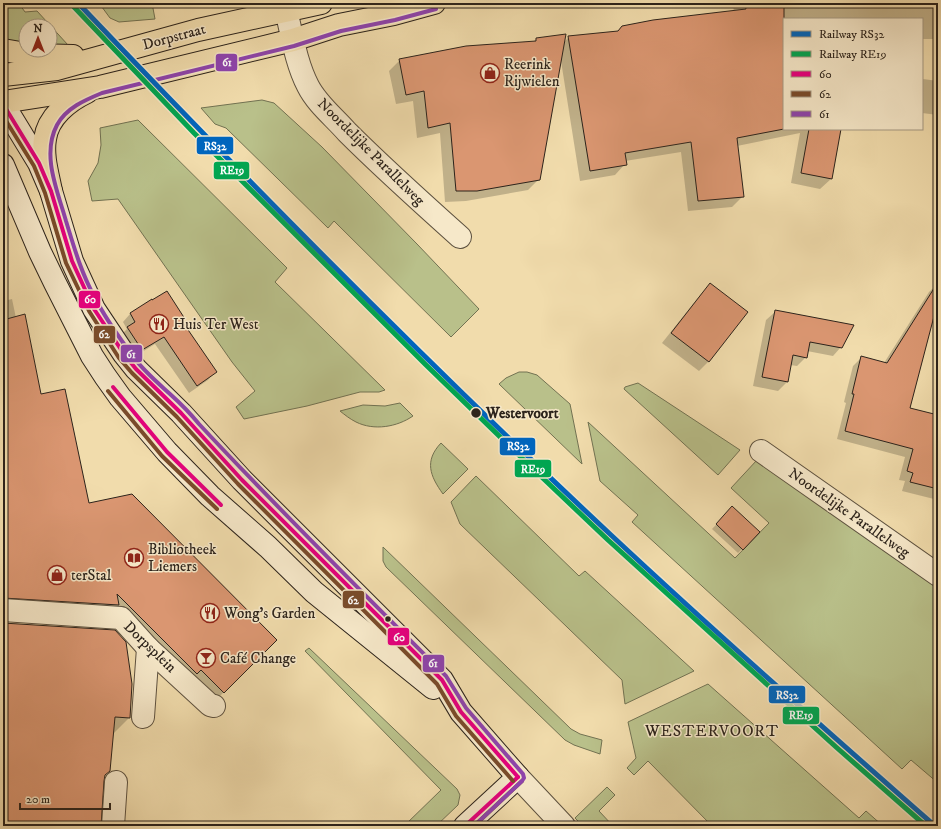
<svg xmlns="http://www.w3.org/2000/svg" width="941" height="829" viewBox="0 0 941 829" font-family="'IM FELL DW Pica',serif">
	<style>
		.green { fill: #b9c08a; stroke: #727252 }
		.shadow { fill: #0003 }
		.building { fill: #da9671; stroke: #2c231b }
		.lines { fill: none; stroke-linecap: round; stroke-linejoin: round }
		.street-casing { stroke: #5d513f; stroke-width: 24 }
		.secondary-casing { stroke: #2c231b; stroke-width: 24 }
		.primary-casing { stroke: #2c231b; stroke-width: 24 }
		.street { stroke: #f6e8c9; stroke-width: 22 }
		.secondary { stroke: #f6e8c9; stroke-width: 22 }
		.primary { stroke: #f1dcac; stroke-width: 22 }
		.bus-1-casing { stroke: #f6e8c9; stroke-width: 7 }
		.bus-2-casing { stroke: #f6e8c9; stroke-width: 7 }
		.bus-3-casing { stroke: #f6e8c9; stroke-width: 7 }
		.bus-1 { stroke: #e5007d; stroke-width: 4 }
		.bus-2 { stroke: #7a4b2a; stroke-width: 4 }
		.bus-3 { stroke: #8e44ad; stroke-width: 4 }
		.rail-1-casing { stroke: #f6e8c9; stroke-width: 8 }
		.rail-2-casing { stroke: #f6e8c9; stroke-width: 8 }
		.rail-1 { stroke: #0065bd; stroke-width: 5 }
		.rail-2 { stroke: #00a651; stroke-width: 5 }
		.stop-dot { fill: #2c231b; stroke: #f6e8c9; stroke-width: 1.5 }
		.labels { text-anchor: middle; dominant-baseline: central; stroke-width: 3; stroke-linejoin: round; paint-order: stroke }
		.street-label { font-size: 15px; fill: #2c231b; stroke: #f6e8c9 }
		.poi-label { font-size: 15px; fill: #2c231b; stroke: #f6e8c9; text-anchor: start }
		.stop-label { font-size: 15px; font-weight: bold; fill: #2c231b; stroke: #f6e8c9; text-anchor: start }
		.neighbourhood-label { font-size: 16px; letter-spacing: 1px; fill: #2c231b; stroke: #f6e8c9 }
		.line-badge { stroke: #f6e8c9; stroke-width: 1.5 }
		.badge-label { font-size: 11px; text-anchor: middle; font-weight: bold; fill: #fff }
	</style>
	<rect width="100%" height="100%" fill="#f1dcac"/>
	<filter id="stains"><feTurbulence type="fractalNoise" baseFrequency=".005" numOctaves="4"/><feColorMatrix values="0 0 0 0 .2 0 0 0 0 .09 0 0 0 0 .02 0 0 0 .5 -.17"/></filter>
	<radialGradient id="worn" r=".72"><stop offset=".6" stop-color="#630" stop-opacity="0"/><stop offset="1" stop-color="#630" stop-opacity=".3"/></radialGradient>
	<!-- green -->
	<g class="green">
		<polygon points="3,3 21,3 20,5 25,12 37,11 68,45 50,46 50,26 26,26 26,44 3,40"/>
		<polygon points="99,3 152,3 155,19 119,22 110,18"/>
		<polygon points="262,100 274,103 322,147 417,244 479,309 451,337 334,221 328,228 226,128 215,124 201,108"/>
		<polygon points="138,120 287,268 275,282 385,390 379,392 360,392 307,406 244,419 236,407 255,391 232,362 118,199 92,201 88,181 98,163 101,145 100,128"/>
		<polygon points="519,372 527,372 537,375 570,404 582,464 499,384 506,378"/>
		<polygon points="638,383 740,450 718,475 624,389 625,387"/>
		<path d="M 400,403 L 413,416 C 397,427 374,431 356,422 C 350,419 345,415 340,411 L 363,405 L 385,406 Z"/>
		<polygon points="588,422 735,558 769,523 731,488 757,460 938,587 938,783 911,760 902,769 632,522 638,515 600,481"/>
		<path d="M 441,443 L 468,469 L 443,494 C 430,476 424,461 441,443 Z"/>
		<polygon points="476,476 579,576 585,571 694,671 625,704 622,680 460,524 451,502"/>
		<polygon points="383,547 571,729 580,734 602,740 600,754 574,745 565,740 386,567 383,561"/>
		<polygon points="309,648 457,789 460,795 458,805 436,826 404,826 441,790 305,651"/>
		<polygon points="708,684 859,818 866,811 883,826 712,826 648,761 634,775 627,768 636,758 628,722"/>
		<polygon points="607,787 615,795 599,811 613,826 583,826 575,818"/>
	</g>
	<!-- shadow -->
	<g class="shadow">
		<polygon points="737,3 938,3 938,39 922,39 922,19 784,19 784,129 840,129 831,179 820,189 791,183 800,133 737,146 742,197 732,207 688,211 681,152 625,161 625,164 615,175 580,181 561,61 539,179 528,190 466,201 445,202 440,133 417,138 413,101 396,104 389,71 400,60 533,42 536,39 564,42 569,37 617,32 622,26 734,12 733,6"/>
		<polygon points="923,79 938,81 938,115 922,113 922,80"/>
		<polygon points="938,283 938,298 909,409 938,417 938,500 902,491 905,481 899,480 905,457 837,439 846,403 844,402 853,366 862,357 884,363 929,292"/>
		<polygon points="710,285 746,313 708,362 699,371 662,343 701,294"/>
		<polygon points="3,297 4,301 12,299 16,318 40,396 88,504 276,640 206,710 106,617 3,615"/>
		<polygon points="151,300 181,322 215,372 208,380 189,393 155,344 134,357 120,336 127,329 123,322 130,314"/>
		<polygon points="775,312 841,347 833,356 807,351 806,357 797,366 790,365 787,382 778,391 753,386 766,320"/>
		<polygon points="732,508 759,532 738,553 712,529"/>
		<polygon points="3,624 129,718 112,735 104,775 100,826 3,826"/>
	</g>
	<!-- building -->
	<g class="building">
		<polygon points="745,3 784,3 784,129 737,138 744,197 698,201 691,142 625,153 627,165 590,171 568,36 618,31 622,26 653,20 746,9"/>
		<polygon points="566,34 540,180 477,191 456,191 450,123 428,128 424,91 406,95 399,59 466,46 536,41 536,38"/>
		<polygon points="809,129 841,129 832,179 801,173"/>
		<polygon points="938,282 938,301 910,408 938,415 938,489 910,482 913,473 907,471 913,449 845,431 854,394 852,394 861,356 887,363"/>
		<polygon points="710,283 748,312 709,362 671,333"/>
		<polygon points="167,291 185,319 182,321 217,372 197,386 164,337 142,350 127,327 135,322 130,313 152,299 152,300"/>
		<polygon points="775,310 854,325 842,348 810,342 807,358 793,355 788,382 762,377"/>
		<polygon points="25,314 41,394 65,389 89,503 132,494 277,640 224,693 201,670 197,674 117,594 119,605 3,598 3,320"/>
		<polygon points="732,506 760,532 743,550 716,524"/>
		<polygon points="3,623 115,630 126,642 132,684 130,718 115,717 110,771 105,775 104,781 101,826 3,826"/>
	</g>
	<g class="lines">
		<defs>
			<g id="street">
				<path d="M 286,10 C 292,35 296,63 308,86 C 317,104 334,117 347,132 C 383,168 422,203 460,237"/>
				<polyline points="761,451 938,575"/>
				<polyline points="3,610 121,618 148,648 210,705 214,706"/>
				<polyline points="143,717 148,648"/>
				<polyline points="518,777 564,826"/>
				<polyline points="113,826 116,782"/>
			</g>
			<g id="secondary">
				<polyline points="3,104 39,163 51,191 72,261 94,309 124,354 136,369 181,413 242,480 442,680 461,712 518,777 465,826"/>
				<polyline points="3,165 40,252 55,283 92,356 105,376 120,397 167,452 210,496 268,547 314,592 433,688"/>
			</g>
			<g id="primary">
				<polyline points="3,50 32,55 73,56"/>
				<polyline points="3,75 57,69 198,30 321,3"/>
				<polyline points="3,102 100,87 293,40 339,25 394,14 434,3"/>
				<path d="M 51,191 C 48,175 42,156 45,139 C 48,117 68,101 87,92"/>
			</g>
		</defs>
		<!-- street casing -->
		<use href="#street" class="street-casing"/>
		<!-- secondary casing -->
		<use href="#secondary" class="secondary-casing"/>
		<!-- primary casing -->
		<use href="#primary" class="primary-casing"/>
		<!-- street -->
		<use href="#street" class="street"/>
		<!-- secondary -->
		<use href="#secondary" class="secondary"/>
		<!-- primary -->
		<use href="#primary" class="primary"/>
		<defs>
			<g id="bus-1">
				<polyline points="3,104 39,163 51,191 72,261 94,309 124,354 136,369 181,413 242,480 442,680 461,712 518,777"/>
				<polyline points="113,387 167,452 221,505"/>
				<polyline points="465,826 518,777"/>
			</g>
			<g id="bus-2">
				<polyline points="3,116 34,166 45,193 66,263 89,311 119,358 132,373 177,417 238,484 437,684 456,716 513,781"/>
				<polyline points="108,391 162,456 217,509"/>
				<polyline points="474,826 522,781"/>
			</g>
			<path id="bus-3" d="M 436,9 L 395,20 L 341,31 L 294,46 L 102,93 C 85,100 66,108 57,125 C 41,155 58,192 66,221 C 74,247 81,272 94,296 C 105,318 120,339 135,359 C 145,372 158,383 170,394 C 180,403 190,413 199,424 C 279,510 363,593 446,676 L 466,708 L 523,774 L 524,778 L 522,781 L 474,826"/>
		</defs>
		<!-- bus-1 casing -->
		<use href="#bus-1" class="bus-1-casing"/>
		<!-- bus-2 casing -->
		<use href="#bus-2" class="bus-2-casing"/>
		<!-- bus-3 casing -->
		<use href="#bus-3" class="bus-3-casing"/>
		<!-- bus-1 -->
		<use href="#bus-1" class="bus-1"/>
		<!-- bus-2 -->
		<use href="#bus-2" class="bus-2"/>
		<!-- bus-3 -->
		<use href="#bus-3" class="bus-3"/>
		<defs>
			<path id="rail-1" d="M 78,3 C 251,185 427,363 611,535 C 717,634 826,730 935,826"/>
			<polyline id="rail-2" points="74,7 194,133 425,364 528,464 608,540 836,747 926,826"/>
		</defs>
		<!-- rail-1 casing -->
		<use href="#rail-1" class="rail-1-casing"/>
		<!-- rail-2 casing -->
		<use href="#rail-2" class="rail-2-casing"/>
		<!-- rail-1 -->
		<use href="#rail-1" class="rail-1"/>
		<!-- rail-2 -->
		<use href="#rail-2" class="rail-2"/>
	</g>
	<!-- icons -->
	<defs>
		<symbol id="shop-ring" viewBox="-11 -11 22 22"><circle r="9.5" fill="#f6e8c9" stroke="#8f2418" stroke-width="1.5"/><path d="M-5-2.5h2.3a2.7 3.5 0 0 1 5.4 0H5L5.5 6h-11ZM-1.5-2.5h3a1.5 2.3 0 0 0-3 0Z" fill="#8f2418"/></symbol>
		<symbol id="restaurant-ring" viewBox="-11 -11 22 22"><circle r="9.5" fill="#f6e8c9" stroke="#8f2418" stroke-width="1.5"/><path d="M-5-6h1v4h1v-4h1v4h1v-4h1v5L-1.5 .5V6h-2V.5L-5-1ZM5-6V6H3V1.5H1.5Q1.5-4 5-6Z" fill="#8f2418"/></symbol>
		<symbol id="library-ring" viewBox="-11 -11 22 22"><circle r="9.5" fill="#f6e8c9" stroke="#8f2418" stroke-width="1.5"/><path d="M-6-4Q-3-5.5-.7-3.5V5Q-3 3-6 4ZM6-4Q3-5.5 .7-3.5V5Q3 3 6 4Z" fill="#8f2418"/></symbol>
		<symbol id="bar-ring" viewBox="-11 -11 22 22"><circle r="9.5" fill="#f6e8c9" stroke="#8f2418" stroke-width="1.5"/><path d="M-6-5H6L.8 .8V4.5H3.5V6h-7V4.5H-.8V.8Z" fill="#8f2418"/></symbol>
	</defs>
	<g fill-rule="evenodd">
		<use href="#shop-ring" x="479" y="62" width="22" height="22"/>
		<use href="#restaurant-ring" x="148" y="313" width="22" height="22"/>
		<use href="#library-ring" x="123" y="547" width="22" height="22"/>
		<use href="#shop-ring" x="46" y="564" width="22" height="22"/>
		<use href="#restaurant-ring" x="199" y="602" width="22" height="22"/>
		<use href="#bar-ring" x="195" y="647" width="22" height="22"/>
	</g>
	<!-- markers -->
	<g class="stop-dot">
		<circle cx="476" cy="413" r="5.5"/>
		<circle cx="388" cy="619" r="3.5"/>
	</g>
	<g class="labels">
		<!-- street labels -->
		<g class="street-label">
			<text transform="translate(174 37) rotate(-15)">Dorpstraat</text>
			<text transform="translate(371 152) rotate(45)">Noordelijke Parallelweg</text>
			<text transform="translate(849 513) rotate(35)">Noordelijke Parallelweg</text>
			<text transform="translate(150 647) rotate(44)">Dorpsplein</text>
		</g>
		<!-- poi labels -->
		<g class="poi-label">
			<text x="504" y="64">Reerink<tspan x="504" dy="17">Rijwielen</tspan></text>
			<text x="173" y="324">Huis Ter West</text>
			<text x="148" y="549">Bibliotheek<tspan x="148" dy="17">Liemers</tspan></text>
			<text x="71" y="575">terStal</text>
			<text x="224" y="613">Wong's Garden</text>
			<text x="220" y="658">Café Change</text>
		</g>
		<!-- stop labels -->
		<g class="stop-label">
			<text x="486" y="413">Westervoort</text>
		</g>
		<!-- neighbourhood labels -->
		<g class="neighbourhood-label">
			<text x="712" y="731">WESTERVOORT</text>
		</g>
	</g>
	<g class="line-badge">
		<rect x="215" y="53" width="23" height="19" rx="4" fill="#8e44ad"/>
		<rect x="196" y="136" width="38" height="19" rx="4" fill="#0065bd"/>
		<rect x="213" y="161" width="37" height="19" rx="4" fill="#00a651"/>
		<rect x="78" y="290" width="23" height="19" rx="4" fill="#e5007d"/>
		<rect x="93" y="325" width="23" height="19" rx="4" fill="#7a4b2a"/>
		<rect x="120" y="344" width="23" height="19" rx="4" fill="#8e44ad"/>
		<rect x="499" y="437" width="37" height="19" rx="4" fill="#0065bd"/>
		<rect x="514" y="459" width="38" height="19" rx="4" fill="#00a651"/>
		<rect x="342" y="590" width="23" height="19" rx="4" fill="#7a4b2a"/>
		<rect x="387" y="627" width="23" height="19" rx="4" fill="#e5007d"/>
		<rect x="422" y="654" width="23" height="19" rx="4" fill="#8e44ad"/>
		<rect x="768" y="685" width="38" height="19" rx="4" fill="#0065bd"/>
		<rect x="782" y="706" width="38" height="19" rx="4" fill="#00a651"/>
	</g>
	<g class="badge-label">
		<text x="227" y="66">61</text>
		<text x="215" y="150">RS32</text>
		<text x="232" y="174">RE19</text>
		<text x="90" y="303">60</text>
		<text x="104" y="338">62</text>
		<text x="131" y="358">61</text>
		<text x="518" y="450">RS32</text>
		<text x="533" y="473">RE19</text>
		<text x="353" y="604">62</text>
		<text x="399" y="641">60</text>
		<text x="433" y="667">61</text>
		<text x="787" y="699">RS32</text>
		<text x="801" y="719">RE19</text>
	</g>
	<!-- margin -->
	<rect width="941" height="829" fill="none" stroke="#f1dcac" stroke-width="16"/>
	<rect x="4" y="4" width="933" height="821" fill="none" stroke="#2c231b" stroke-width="2"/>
	<rect x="8" y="8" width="925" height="813" fill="none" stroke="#2c231b"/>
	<!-- legend -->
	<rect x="783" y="18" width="140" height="112" fill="#f6e8c9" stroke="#a59983"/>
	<rect x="791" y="31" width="20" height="6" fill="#0065bd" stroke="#a59983"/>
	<text x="819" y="38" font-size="12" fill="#2c231b">Railway RS32</text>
	<rect x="791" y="51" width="20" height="6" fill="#00a651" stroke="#a59983"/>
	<text x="819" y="58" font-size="12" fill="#2c231b">Railway RE19</text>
	<rect x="791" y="71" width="20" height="6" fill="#e5007d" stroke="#a59983"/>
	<text x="819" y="78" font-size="12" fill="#2c231b">60</text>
	<rect x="791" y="91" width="20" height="6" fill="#7a4b2a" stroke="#a59983"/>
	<text x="819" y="98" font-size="12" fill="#2c231b">62</text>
	<rect x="791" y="111" width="20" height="6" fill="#8e44ad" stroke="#a59983"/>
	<text x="819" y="118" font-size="12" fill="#2c231b">61</text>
	<!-- north arrow -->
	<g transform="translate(38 38)"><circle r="19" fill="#f6e8c9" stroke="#a59983"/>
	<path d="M0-3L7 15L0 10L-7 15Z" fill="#8f2418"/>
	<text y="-6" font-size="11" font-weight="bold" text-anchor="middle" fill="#2c231b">N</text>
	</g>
	<!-- scale -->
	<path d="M20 803v6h90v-6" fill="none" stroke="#2c231b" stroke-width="2"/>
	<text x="26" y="803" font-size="12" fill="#2c231b" stroke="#f6e8c9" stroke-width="3" paint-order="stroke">20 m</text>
	<rect width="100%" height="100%" filter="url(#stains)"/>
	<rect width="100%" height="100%" fill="url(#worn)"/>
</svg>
